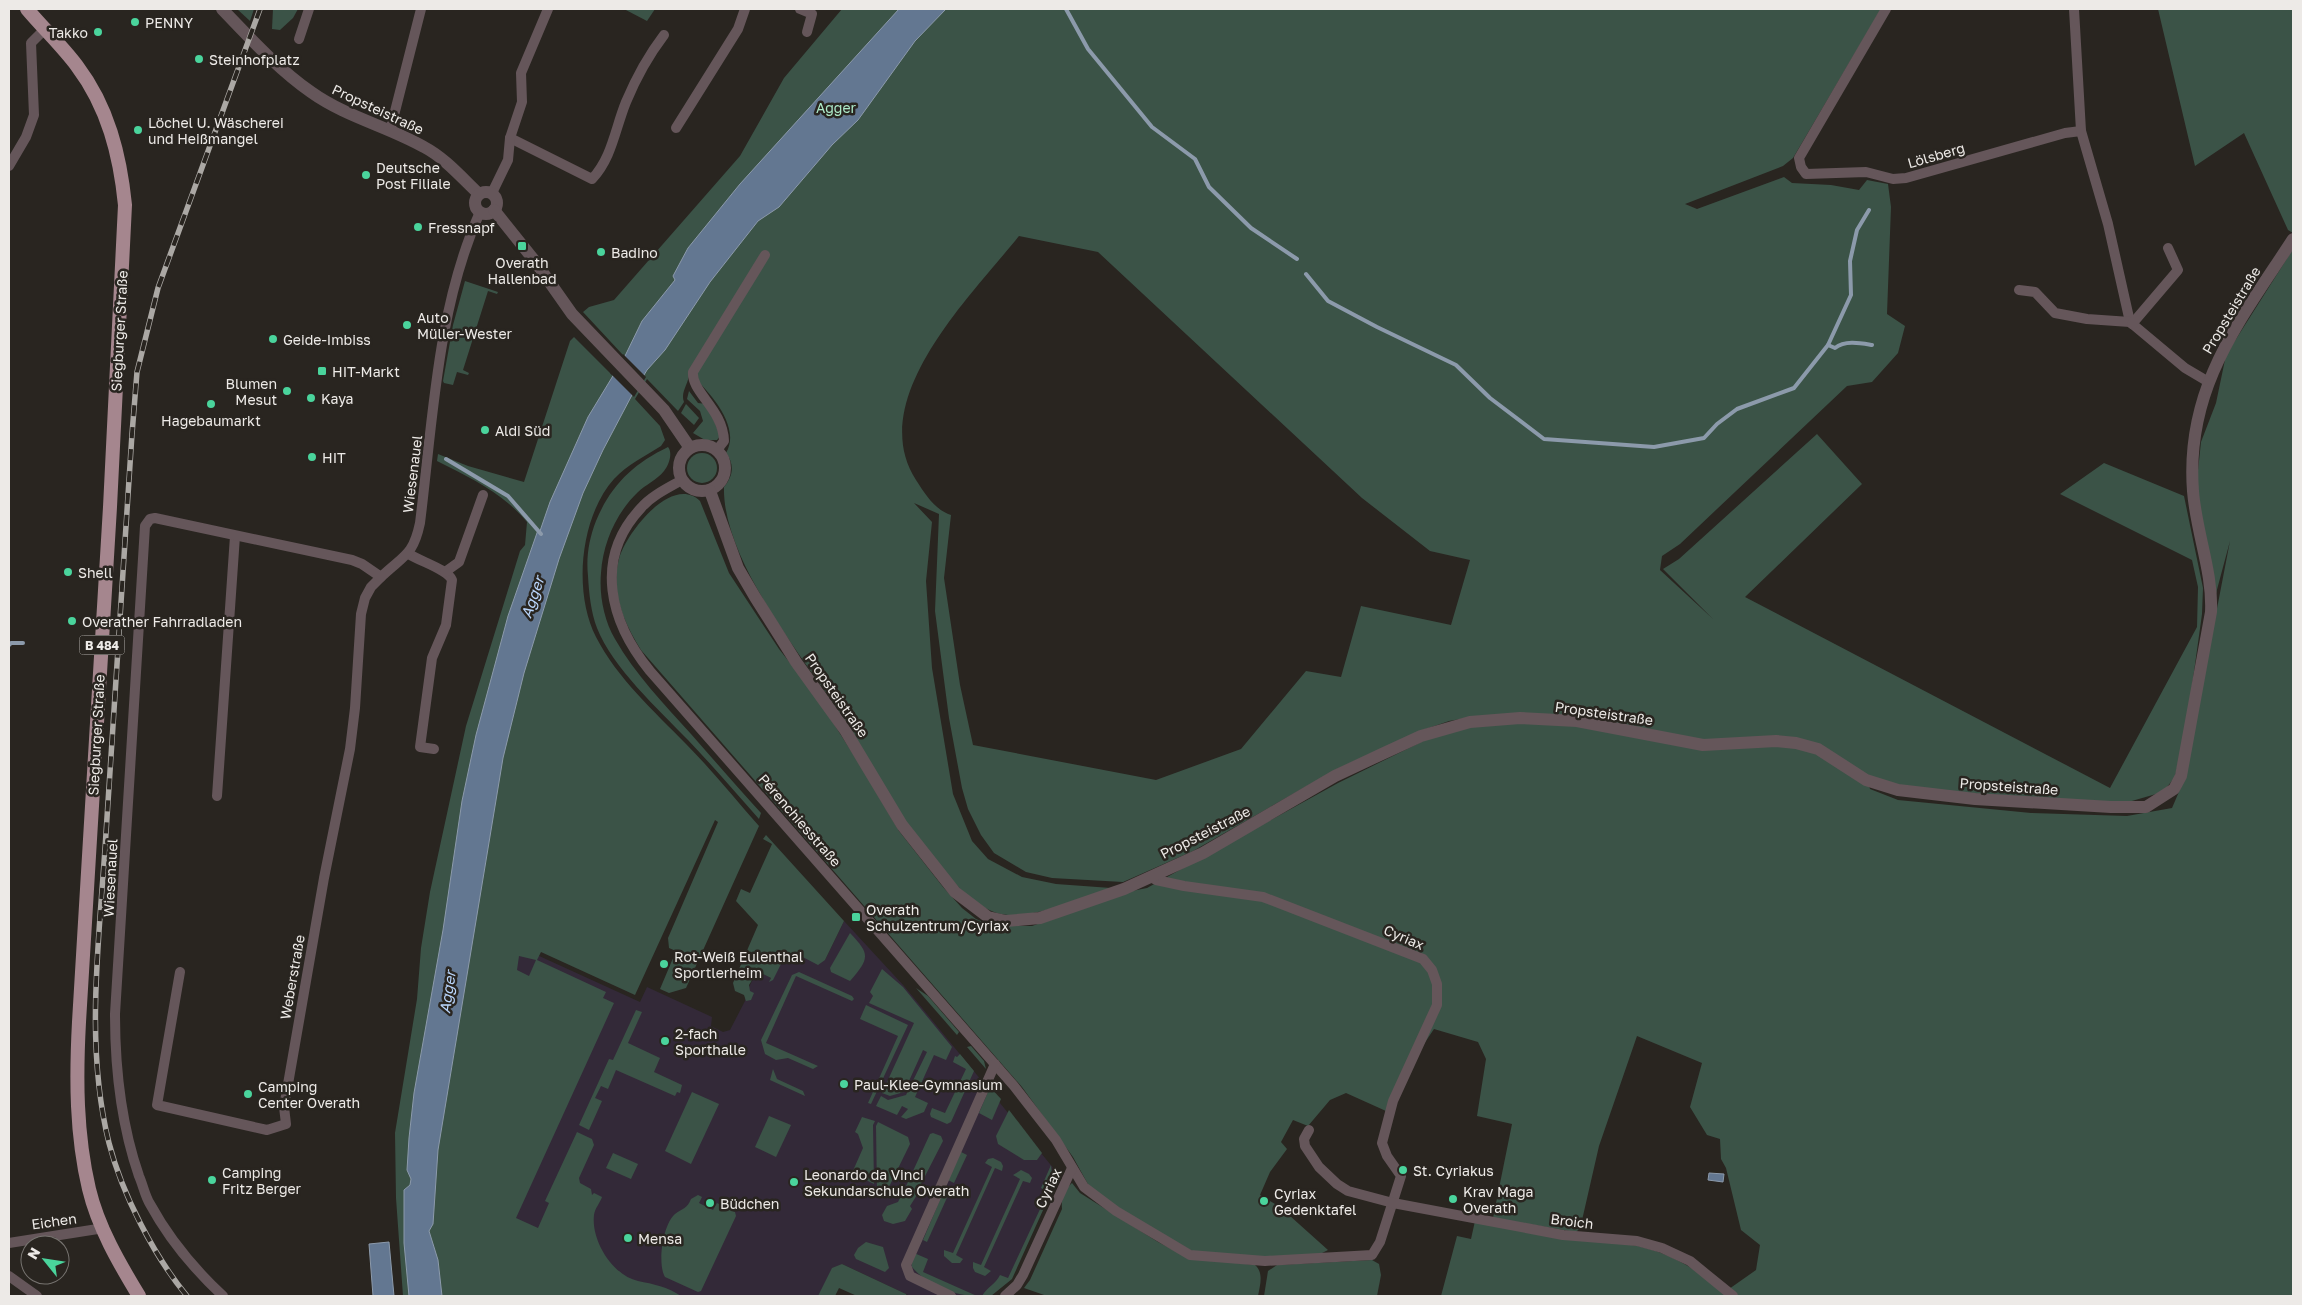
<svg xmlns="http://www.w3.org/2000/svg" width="2302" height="1305" viewBox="0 0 2302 1305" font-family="'Golos Text',sans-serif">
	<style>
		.education { fill: #332938 }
		.green { fill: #3b5347; fill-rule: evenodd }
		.water { fill: #637791; stroke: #8c9aab }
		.pier { fill: #292520 }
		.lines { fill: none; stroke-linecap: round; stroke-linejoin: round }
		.stream { stroke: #8c9aab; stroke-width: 4 }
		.minor { stroke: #65565a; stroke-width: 10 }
		.tertiary { stroke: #65565a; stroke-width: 12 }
		.primary { stroke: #a5868e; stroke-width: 14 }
		.rail-casing { stroke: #aba8a4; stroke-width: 5.5 }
		.rail { stroke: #292520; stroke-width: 4; stroke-dasharray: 11; stroke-linecap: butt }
		.poi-dot { fill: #4ad49c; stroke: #292520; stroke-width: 2 }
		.labels { text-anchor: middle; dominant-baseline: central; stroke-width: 5; stroke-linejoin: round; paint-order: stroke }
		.shield { fill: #292520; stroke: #b2afab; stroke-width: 1 }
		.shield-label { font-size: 12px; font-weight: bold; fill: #edeae7 }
		.poi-label { font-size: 14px; fill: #edeae7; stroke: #292520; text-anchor: start }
		.park-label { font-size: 14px; fill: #adeac9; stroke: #292520 }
		.street-label { font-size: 14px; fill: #edeae7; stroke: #292520 }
		.water-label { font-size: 15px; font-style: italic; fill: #b9d5fb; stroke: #292520 }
	</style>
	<rect width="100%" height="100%" fill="#292520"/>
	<!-- education -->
	<polygon class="education" points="844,921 904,986 1059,1175 1009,1281 990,1296 910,1296 842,1264 819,1296 593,1296 498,1228 504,940 640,1002 647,987 712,1017 711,1026 723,1032 730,1030 745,1001 745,995 754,977 761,973 771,978 770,981 785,956 795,953 825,960"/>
	<!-- green -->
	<g class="green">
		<polygon points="237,9 254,9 250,21"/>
		<polygon points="273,9 298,9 293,18 280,30 272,29"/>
		<polygon points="624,9 655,9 647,21"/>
		<path d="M 842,9 L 1881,9 L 1793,158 L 1783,166 L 1685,204 L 1697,209 L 1784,177 L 1792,183 L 1831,185 L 1859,190 L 1867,180 L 1888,184 L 1891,207 L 1887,314 L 1905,326 L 1898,353 L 1872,382 L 1847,386 L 1680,544 L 1662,556 L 1660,570 L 1713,619 L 1663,569 L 1679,559 L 1817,434 L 1862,484 L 1745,597 L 2110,788 L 2197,627 L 2198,587 L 2192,560 L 2060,494 L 2104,463 L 2184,496 L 2203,588 L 2202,614 L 2187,722 L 2175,777 L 2163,792 L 2111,807 L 1975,799 L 1867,780 L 1870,789 L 1898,800 L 2031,813 L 2127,816 L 2172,808 L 2184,780 L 2230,541 L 2211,612 L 2197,480 L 2201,442 L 2216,403 L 2226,355 L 2293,249 L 2293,1296 L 1738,1296 L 1729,1289 L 1756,1270 L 1760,1245 L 1741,1230 L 1726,1168 L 1721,1159 L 1720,1139 L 1707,1135 L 1690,1107 L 1702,1063 L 1637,1036 L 1599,1146 L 1580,1229 L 1575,1232 L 1493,1218 L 1512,1124 L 1477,1116 L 1486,1059 L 1478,1042 L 1434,1029 L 1395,1087 L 1386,1111 L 1346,1093 L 1330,1100 L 1308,1126 L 1293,1120 L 1281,1142 L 1287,1149 L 1270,1172 L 1260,1195 L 1280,1207 L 1328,1250 L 1316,1256 L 1266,1258 L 1194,1252 L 1117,1209 L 1089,1186 L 1073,1157 L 1022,1087 L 641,650 C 624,623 610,592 619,559 C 626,533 672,474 700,501 L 729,573 L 779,649 L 816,696 L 860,765 L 899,831 L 943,887 L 962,908 L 976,919 L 993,926 L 1032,926 L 1132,891 L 1147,888 L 1338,783 L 1472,717 L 1449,721 L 1420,731 L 1335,770 L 1193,851 L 1123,882 L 1052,878 L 1026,872 L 994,853 L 981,835 L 968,809 L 962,788 L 949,718 L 935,611 L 939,514 L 914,503 L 932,522 L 926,581 L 932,668 L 953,794 L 972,841 L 988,859 L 1022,877 L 1056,884 L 1111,888 C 1081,898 1025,924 994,912 C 969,902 949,878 933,857 C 921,842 909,827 898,812 C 880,784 866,754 849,726 C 809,665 722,562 724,487 C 733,476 735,465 726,453 C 742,426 708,390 689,373 C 689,384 680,392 684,402 L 678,411 L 647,379 L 635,399 L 660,426 L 665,440 L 661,446 C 645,456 627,465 614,479 C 580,517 573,592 596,637 C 617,678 654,711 686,744 C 712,770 735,799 759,826 L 686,988 L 669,993 L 660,989 L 676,951 L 669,948 L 668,938 L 718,822 L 715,820 L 635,995 L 541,952 L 537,960 L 606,992 L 603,998 L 614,1003 L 516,1218 L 538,1228 L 549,1203 L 545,1201 L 577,1132 L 592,1139 L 594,1145 L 579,1178 L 580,1183 L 591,1189 L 592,1195 L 594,1193 L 602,1197 C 600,1203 595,1208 594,1215 C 591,1240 612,1275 638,1281 C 653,1284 668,1287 681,1296 L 403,1296 L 396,1198 L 395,1133 L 417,999 L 421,948 L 430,892 L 466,726 L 520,551 L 525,545 L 527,522 C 503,493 469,477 437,461 L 438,454 L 468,466 L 524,482 L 570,341 L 574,337 L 612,375 L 623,355 L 583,312 L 589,307 L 614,300 L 740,156 L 784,78 ZM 1019,236 L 1098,252 L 1362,498 L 1430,551 L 1470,560 L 1451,625 L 1361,606 L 1341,677 L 1306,671 L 1241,749 L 1156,780 L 973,745 L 960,685 L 944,578 L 951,515 C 935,510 925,494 916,480 C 864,399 972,295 1019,236 ZM 519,956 L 536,960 L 529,976 L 517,970 Z"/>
		<polygon points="2158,9 2293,9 2293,233 2288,230 2244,133 2195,166"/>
		<polygon points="465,281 498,292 497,294 488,291 463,370 469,373 468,375 457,372 453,385 444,383 443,381 453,325"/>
		<polygon points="689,391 698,403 706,404 710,410 720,436 717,440 705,440 693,433 703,421 700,411 687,399"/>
		<polygon points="686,404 699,418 694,425 681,413"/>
		<path d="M 668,447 C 673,453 669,465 664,471 C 657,480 645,485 638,492 C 616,513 603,543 601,573 C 599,595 604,620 615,639 C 635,674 664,704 691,734 C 714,760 737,787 761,813 L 759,819 C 735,792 712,765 688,740 C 659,710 612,667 597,628 C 591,612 589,594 588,576 C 586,557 589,539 596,521 C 611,485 633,464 668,447 Z"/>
		<circle cx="702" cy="468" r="15"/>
		<polygon points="766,835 844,921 825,960 818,965 795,953 785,956 773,980 769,982 771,978 761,973 754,977 749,985 750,991 754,993 751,1000 746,1001 744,995 735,991 733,983 758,925 736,901 741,889 750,893 772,844 763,839"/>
		<path d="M 850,933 C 870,954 870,958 850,981 L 831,972 L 830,968 Z"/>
		<polygon points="882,969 903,987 952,1047 946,1060 934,1055 915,1097 928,1103 924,1112 906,1119 901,1117 908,1109 902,1106 897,1115 876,1106 881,1096 888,1100 906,1095 927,1052 923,1050 904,1092 890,1096 882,1093 914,1023 869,1003 873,996 870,992"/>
		<polygon points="799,972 852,996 854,999 852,1001 796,976 766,1043 818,1066 813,1069 788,1058 776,1060 765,1054 761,1040 792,975"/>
		<polygon points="916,988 928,996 959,1032 957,1035"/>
		<polygon points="866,1005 908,1025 871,1104 868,1103 898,1036 860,1019"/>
		<polygon points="636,1010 642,1012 628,1043 660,1058 654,1072 682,1085 680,1093 677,1092 675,1096 616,1070 608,1089 601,1086 595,1098 602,1101 589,1130 579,1125 609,1059 613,1060"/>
		<polygon points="971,1046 984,1061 986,1069 967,1047"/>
		<polygon points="960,1054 974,1071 951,1122 947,1124 931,1117 930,1114 932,1108 945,1113 966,1069 953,1062 955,1056 957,1057"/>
		<polygon points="773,1069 777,1079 803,1091 805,1096 770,1080"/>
		<polygon points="990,1087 1001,1099 992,1120 979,1113"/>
		<polygon points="692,1092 719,1104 691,1164 665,1151"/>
		<polygon points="1009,1110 1042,1153 1037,1160 1024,1160 998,1144 996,1136"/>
		<polygon points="769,1116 791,1125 776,1157 755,1147"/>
		<polygon points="862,1117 875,1121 873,1125 874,1184 852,1173 863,1148 858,1134 855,1132"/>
		<polygon points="878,1122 908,1137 910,1144 887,1191 883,1194 877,1191 876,1126"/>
		<polygon points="933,1133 941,1136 943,1141 921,1184 922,1187 910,1206 912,1209 905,1221 893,1224 884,1221 882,1215 887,1206 898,1202 909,1180 913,1177 913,1171 930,1134"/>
		<polygon points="961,1152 967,1155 954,1183 948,1180"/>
		<polygon points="613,1153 638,1164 631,1179 606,1168"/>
		<polygon points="993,1158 1001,1162 1003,1166 1002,1171 995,1168 956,1255 963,1259 960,1263 952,1263 944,1256 944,1250 953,1253 992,1167 985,1163 988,1159"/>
		<path d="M 1051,1165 L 1053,1188 L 1012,1279 L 991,1296 L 982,1296 C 987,1287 996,1284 1000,1275 L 1008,1278 L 1048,1192 L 1041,1188 Z"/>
		<polygon points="1021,1170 1029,1174 1032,1178 1030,1183 1023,1181 984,1267 991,1271 985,1276 975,1272 973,1268 973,1262 981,1265 1020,1179 1013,1175"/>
		<path d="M 1072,1183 L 1080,1193 L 1158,1242 L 1189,1258 L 1255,1265 C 1264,1273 1260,1285 1258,1296 L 1047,1296 L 1024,1288 L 1030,1280 L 1062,1209 C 1061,1200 1064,1189 1072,1183 Z"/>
		<polygon points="945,1188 950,1191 927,1242 923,1240"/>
		<path d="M 698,1195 L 702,1197 L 699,1203 L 713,1210 L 717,1203 L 735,1212 L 736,1216 L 701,1291 L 698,1292 L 665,1277 C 657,1264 663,1224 675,1214 C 683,1208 687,1209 691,1199 Z"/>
		<path d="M 1475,1221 L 1638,1246 C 1679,1256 1697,1271 1729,1296 L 1441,1296 L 1457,1236 L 1471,1239 Z"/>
		<polygon points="866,1242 883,1247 889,1268 885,1272 856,1259 854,1255 858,1248"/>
		<path d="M 914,1253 L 928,1259 L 923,1272 L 977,1296 C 955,1296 927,1285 912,1267 L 911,1260 Z"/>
		<polygon points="1372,1260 1379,1264 1381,1275 1377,1296 1264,1296 1268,1271 1277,1265"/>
		<polygon points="842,1264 906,1294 907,1296 857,1296 839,1288 835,1296 818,1296 832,1268"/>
	</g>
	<!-- water -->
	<g class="water">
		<polygon points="899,9 946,9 915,41 858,120 832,145 779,207 758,221 710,282 665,350 647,370 632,395 603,450 583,493 559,559 524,673 503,758 438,1150 433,1224 429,1231 438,1260 442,1296 409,1296 404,1243 404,1190 410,1185 411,1179 407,1170 409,1138 414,1093 443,930 462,801 476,735 508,616 538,530 540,531 550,502 588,417 625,356 642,321 675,280 673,276 688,248 740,184"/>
		<polygon points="1709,1173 1724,1174 1723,1182 1708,1180"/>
		<polygon points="389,1242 394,1296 373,1296 369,1244"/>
	</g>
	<!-- pier -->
	<polygon class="pier" points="623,354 646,377 634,397 610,373"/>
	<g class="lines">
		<!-- stream -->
		<g class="stream">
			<polyline points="1066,9 1088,49 1152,127 1195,159 1209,187 1251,228 1297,259"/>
			<path d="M 1306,274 L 1328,301 L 1377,327 L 1456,365 L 1490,398 L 1544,439 L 1654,447 L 1704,438 L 1717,424 L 1737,409 L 1794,388 L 1828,345 L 1835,348 C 1845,340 1860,343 1872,345"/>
			<polyline points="1828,345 1851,295 1850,261 1857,230 1869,210"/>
			<polyline points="446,459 508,496 541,534"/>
			<polyline points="9,645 11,643 23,643"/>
		</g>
		<!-- minor -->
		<g class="minor">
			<polyline points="800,9 812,14 807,32"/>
			<polyline points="1886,9 1799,158 1801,167 1806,174 1866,172 1893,179 1906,178 2065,133 2081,131"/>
			<polyline points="2074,9 2081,131 2108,224 2130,322 2185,368 2207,381"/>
			<polyline points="299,39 309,9"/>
			<polyline points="676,128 738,29 745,9"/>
			<polyline points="390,131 421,9"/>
			<path d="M 510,138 L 592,179 C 612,158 615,129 626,102 C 636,78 648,56 664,35"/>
			<polyline points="9,166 26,137 34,115 31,43 45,29"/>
			<polyline points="492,193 508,160 510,138 522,102 521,73 548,9"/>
			<polyline points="2019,290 2035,292 2055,313 2087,319 2130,322"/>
			<polyline points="2132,324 2178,270 2168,248"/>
			<path d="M 717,450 L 724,441 C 723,409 691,392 693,372 L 765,255"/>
			<path d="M 682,480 C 668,488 651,496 641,508 C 593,559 610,622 650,671 L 1014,1086 L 1056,1140 L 1084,1187 L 1116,1211 L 1190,1255 L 1265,1261 L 1372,1255 L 1380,1242 L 1401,1176 L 1387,1156 L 1382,1143 L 1393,1101 L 1437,1005 L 1437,984 L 1432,970 L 1423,959 L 1263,897 L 1184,886 L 1156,880 L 1151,877"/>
			<path d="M 409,554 C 421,562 447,569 452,580 L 446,625 L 432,658 L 420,747 L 434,749"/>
			<polyline points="445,572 459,562 483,495"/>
			<polyline points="217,796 235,536"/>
			<polyline points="180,972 157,1105 267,1130 286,1124 284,1107 324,878 350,749 355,708 361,614 365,598 371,587 381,577"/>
			<polyline points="1309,1130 1304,1139 1305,1146 1319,1167 1337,1184 1348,1191 1393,1203 1563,1235 1637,1241 1662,1248 1690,1261 1733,1296"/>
			<polyline points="9,1243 104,1228"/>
			<polyline points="9,1276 37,1296"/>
			<path d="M 223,1296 C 194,1269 169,1239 150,1204 C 145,1196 143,1185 139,1176 C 121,1124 115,1068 115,1014 L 145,526 L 150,519 L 155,518 L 352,560 L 362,564 L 381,577 C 404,555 413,556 420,523 C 433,419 437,308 480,212"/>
			<polyline points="951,1296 910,1276 906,1265 995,1064"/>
			<polyline points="1005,1296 1017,1285 1023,1275 1072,1168"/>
		</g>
		<!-- tertiary -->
		<g class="tertiary">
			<path d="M 222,9 C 250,38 278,69 311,92 C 346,117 387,126 424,147 C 445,158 462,178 479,194"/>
			<circle cx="486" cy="203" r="11"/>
			<polyline points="494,210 534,260 572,314 664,410 690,448"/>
			<circle cx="702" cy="468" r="23"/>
			<path d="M 710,491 L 738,568 L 755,597 L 796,662 L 845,730 L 902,825 L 955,892 L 988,917 L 1006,921 L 1040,918 L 1124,889 L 1203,853 L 1335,776 L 1382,754 L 1421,736 L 1470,722 L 1520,718 L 1577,721 L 1703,745 L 1776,741 L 1796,743 L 1818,749 L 1866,780 L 1898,790 L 1975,799 L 2111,807 L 2146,807 L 2174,789 L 2181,776 L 2211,612 C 2213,572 2196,532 2193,491 C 2185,387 2240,321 2293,239"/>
		</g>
		<!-- primary -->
		<path class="primary" d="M 27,9 C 43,28 62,46 77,66 C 108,107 120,155 125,205 L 110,507 L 79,1022 C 76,1078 76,1134 89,1189 C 98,1227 119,1263 139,1296"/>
		<defs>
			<path id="rail" d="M 187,1296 C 154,1256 122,1194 109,1143 C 84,1043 100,935 106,833 C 115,700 123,567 132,434 L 137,372 L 158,288 L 260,9"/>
		</defs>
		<!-- rail casing -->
		<use href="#rail" class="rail-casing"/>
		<!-- rail -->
		<use href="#rail" class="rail"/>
	</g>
	<!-- markers -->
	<g class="poi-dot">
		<circle cx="135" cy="22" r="5"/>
		<circle cx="98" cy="32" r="5"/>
		<circle cx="199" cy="59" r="5"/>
		<circle cx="138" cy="130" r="5"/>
		<circle cx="366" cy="175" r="5"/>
		<circle cx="418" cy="227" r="5"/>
		<rect x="517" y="241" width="10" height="10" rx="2.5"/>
		<circle cx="601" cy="252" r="5"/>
		<circle cx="407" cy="325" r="5"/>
		<circle cx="273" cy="339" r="5"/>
		<rect x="317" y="366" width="10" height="10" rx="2.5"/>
		<circle cx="287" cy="391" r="5"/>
		<circle cx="311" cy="398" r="5"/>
		<circle cx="211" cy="404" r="5"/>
		<circle cx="485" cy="430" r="5"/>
		<circle cx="312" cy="457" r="5"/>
		<circle cx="68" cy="572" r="5"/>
		<circle cx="72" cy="621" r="5"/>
		<rect x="851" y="912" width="10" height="10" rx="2.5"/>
		<circle cx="664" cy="964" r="5"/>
		<circle cx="665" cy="1041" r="5"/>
		<circle cx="844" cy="1084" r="5"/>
		<circle cx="248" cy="1094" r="5"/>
		<circle cx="1403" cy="1170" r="5"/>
		<circle cx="212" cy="1180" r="5"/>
		<circle cx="794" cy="1182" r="5"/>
		<circle cx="1453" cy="1199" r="5"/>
		<circle cx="1264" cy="1201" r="5"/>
		<circle cx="710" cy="1203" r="5"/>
		<circle cx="628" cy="1238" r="5"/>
	</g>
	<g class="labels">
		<!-- shield labels -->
		<rect class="shield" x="79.5" y="635.5" width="45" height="19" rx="4"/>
		<g class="shield-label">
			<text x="102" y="645">B 484</text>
		</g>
		<!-- poi labels -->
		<g class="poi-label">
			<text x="145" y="22">PENNY</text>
			<text x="88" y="32" text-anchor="end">Takko</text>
			<text x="209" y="59">Steinhofplatz</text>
			<text x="148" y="122">Löchel U. Wäscherei<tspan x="148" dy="16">und Heißmangel</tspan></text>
			<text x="376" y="167">Deutsche<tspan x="376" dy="16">Post Filiale</tspan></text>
			<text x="428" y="227">Fressnapf</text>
			<text x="611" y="252">Badino</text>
			<text x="522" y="262" text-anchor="middle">Overath<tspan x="522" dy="16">Hallenbad</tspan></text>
			<text x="417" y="317">Auto<tspan x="417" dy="16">Müller-Wester</tspan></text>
			<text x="283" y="339">Geide-Imbiss</text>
			<text x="332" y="371">HIT-Markt</text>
			<text x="277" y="383" text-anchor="end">Blumen<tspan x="277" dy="16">Mesut</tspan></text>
			<text x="321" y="398">Kaya</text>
			<text x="211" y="420" text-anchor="middle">Hagebaumarkt</text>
			<text x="495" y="430">Aldi Süd</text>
			<text x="322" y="457">HIT</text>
			<text x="78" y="572">Shell</text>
			<text x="82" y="621">Overather Fahrradladen</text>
			<text x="866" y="909">Overath<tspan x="866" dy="16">Schulzentrum/Cyriax</tspan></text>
			<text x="674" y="956">Rot-Weiß Eulenthal<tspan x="674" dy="16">Sportlerheim</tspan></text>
			<text x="675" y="1033">2-fach<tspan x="675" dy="16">Sporthalle</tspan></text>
			<text x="854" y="1084">Paul-Klee-Gymnasium</text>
			<text x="258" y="1086">Camping<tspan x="258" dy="16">Center Overath</tspan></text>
			<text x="1413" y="1170">St. Cyriakus</text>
			<text x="222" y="1172">Camping<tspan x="222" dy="16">Fritz Berger</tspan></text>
			<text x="804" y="1174">Leonardo da Vinci<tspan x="804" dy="16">Sekundarschule Overath</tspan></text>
			<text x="1463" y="1191">Krav Maga<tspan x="1463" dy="16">Overath</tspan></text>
			<text x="1274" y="1193">Cyriax<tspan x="1274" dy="16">Gedenktafel</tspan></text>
			<text x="720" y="1203">Büdchen</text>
			<text x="638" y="1238">Mensa</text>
		</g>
		<!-- park labels -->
		<g class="park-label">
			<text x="836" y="107">Agger</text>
		</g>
		<!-- street labels -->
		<g class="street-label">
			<text transform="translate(378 109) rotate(25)">Propsteistraße</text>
			<text transform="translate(1936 155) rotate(-16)">Lölsberg</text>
			<text transform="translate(2231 310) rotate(-59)">Propsteistraße</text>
			<text transform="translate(119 331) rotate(-87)">Siegburger Straße</text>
			<text transform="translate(412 474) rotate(-83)">Wiesenauel</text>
			<text transform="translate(837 695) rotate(55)">Propsteistraße</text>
			<text transform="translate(1604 713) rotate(8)">Propsteistraße</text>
			<text transform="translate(96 735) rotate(-87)">Siegburger Straße</text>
			<text transform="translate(2009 786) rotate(4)">Propsteistraße</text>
			<text transform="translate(800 820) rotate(49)">Pérenchiesstraße</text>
			<text transform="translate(1205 832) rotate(-27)">Propsteistraße</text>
			<text transform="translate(110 878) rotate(-87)">Wiesenauel</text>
			<text transform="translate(1404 937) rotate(23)">Cyriax</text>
			<text transform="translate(292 977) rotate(-80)">Weberstraße</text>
			<text transform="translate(1048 1188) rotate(-65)">Cyriax</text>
			<text transform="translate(54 1221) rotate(-8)">Eichen</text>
			<text transform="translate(1572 1221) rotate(7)">Broich</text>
		</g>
		<!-- water labels -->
		<g class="water-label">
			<text transform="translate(532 597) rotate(-71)">Agger</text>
			<text transform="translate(447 992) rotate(-82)">Agger</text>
		</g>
	</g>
	<!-- border -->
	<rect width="2302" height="1305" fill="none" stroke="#edeae7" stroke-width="20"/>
	<!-- north arrow -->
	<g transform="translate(45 1260) rotate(300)"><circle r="24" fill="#292520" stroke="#777470"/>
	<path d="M0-4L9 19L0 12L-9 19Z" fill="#4ad49c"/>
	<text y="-8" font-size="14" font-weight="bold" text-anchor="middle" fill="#edeae7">N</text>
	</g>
</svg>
